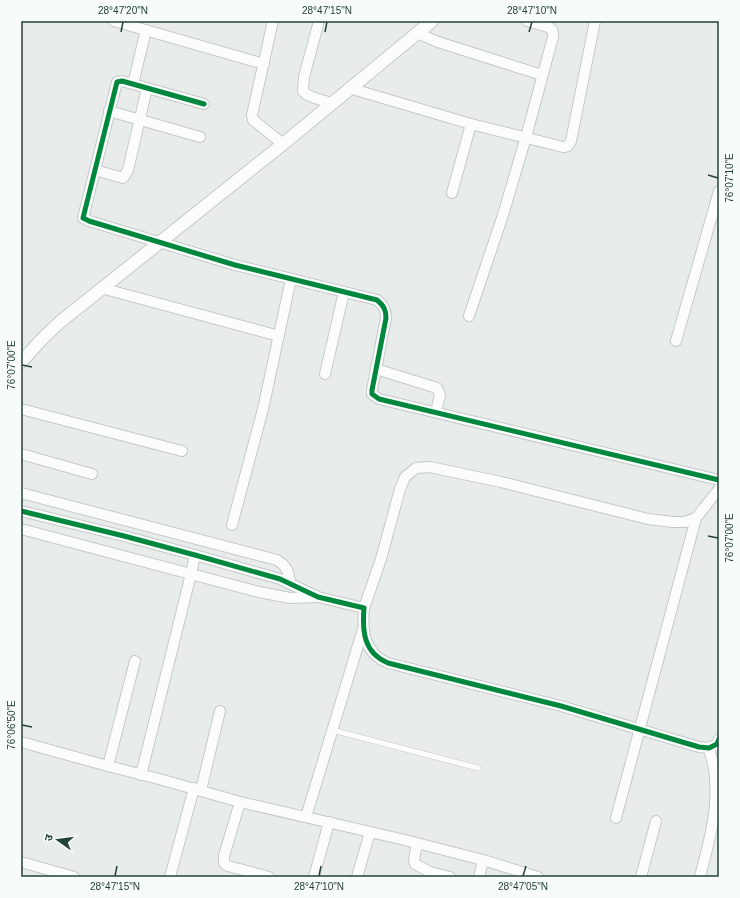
<svg xmlns="http://www.w3.org/2000/svg" width="740" height="898" viewBox="0 0 740 898" font-family="Helvetica,'Noto Sans Devanagari',sans-serif">
	<style>
		.lines { fill: none; stroke-linecap: round; stroke-linejoin: round }
		.service-casing { stroke: #c5cac8; stroke-width: 6 }
		.minor-casing { stroke: #c5cac8; stroke-width: 12 }
		.tertiary-casing { stroke: #c5cac8; stroke-width: 14 }
		.service { stroke: #fcfcfc; stroke-width: 5 }
		.minor { stroke: #fcfcfc; stroke-width: 10 }
		.tertiary { stroke: #fcfcfc; stroke-width: 12 }
		.cycleway-casing { stroke: #f7fbf9; stroke-width: 8 }
		.cycleway { stroke: #00873e; stroke-width: 5 }
		.ticks { fill: none; stroke: #24423a; stroke-width: 1.5 }
		.neatline { fill: none; stroke: #24423a; stroke-width: 1.5 }
		.ticks-label { font-size: 10px; text-anchor: middle; fill: #24423a }
	</style>
	<rect width="100%" height="100%" fill="#e8edeb"/>
	<g class="lines">
		<defs>
			<polyline id="service" points="332,730 478,768"/>
			<g id="minor">
				<polyline points="114,21 264,64"/>
				<polyline points="273,21 252,115 253,120 283,144"/>
				<path d="M 319,21 L 304,77 L 303,91 C 308,98 323,100 331,103"/>
				<polyline points="417,33 438,42 542,75"/>
				<polyline points="133,84 146,30"/>
				<polyline points="349,88 471,124 563,147 568,146 571,141 595,21"/>
				<path d="M 204,104 L 122,81 L 117,82 L 83,218 L 89,221 L 235,265 L 377,300 C 384,306 386,310 386,318 L 372,390 L 372,394 L 379,399 L 719,480"/>
				<polyline points="109,111 200,137"/>
				<polyline points="95,170 123,178 128,170 147,88"/>
				<polyline points="452,193 471,124"/>
				<polyline points="101,288 279,336"/>
				<path d="M 469,316 L 503,215 L 526,137 L 553,37 C 553,32 553,29 548,27 L 527,21"/>
				<polyline points="676,341 719,191"/>
				<polyline points="376,369 437,388 440,395 436,412"/>
				<polyline points="325,374 344,292"/>
				<polyline points="21,409 182,451"/>
				<polyline points="21,454 92,474"/>
				<path d="M 21,493 L 277,560 C 287,566 289,572 290,584"/>
				<path d="M 21,511 L 124,536 L 195,555 L 280,579 L 318,597 L 364,608 C 362,632 364,653 388,663 L 561,706 L 699,747 L 709,748 L 717,744 L 719,739"/>
				<polyline points="232,525 263,409 291,279"/>
				<polyline points="21,529 259,592 290,598 318,597"/>
				<polyline points="364,608 381,559 400,489 405,477 416,468 430,467 501,482 648,519 673,522 685,522 696,518 719,489"/>
				<polyline points="21,742 108,766 159,779 240,802 405,840 483,860 538,877"/>
				<polyline points="108,766 135,661"/>
				<polyline points="141,775 191,574 195,555"/>
				<polyline points="201,790 220,711"/>
				<polyline points="240,802 224,856 224,863 228,866 269,877"/>
				<polyline points="306,817 363,629"/>
				<polyline points="616,818 696,518"/>
				<polyline points="417,844 414,860 415,864 430,872 433,877"/>
				<polyline points="21,862 74,877"/>
				<polyline points="430,872 450,877"/>
				<polyline points="170,877 194,788"/>
				<polyline points="314,877 329,822"/>
				<polyline points="357,877 370,832"/>
				<polyline points="479,877 483,860"/>
				<polyline points="641,877 656,821"/>
				<path d="M 700,877 C 708,845 718,812 715,779 C 715,768 711,758 709,748"/>
			</g>
			<polyline id="tertiary" points="21,362 43,338 60,322 283,144 432,21"/>
		</defs>
		<!-- service casing -->
		<use href="#service" class="service-casing"/>
		<!-- minor casing -->
		<use href="#minor" class="minor-casing"/>
		<!-- tertiary casing -->
		<use href="#tertiary" class="tertiary-casing"/>
		<!-- service -->
		<use href="#service" class="service"/>
		<!-- minor -->
		<use href="#minor" class="minor"/>
		<!-- tertiary -->
		<use href="#tertiary" class="tertiary"/>
		<defs>
			<g id="cycleway">
				<path d="M 204,104 L 122,81 L 117,82 L 83,218 L 89,221 L 235,265 L 377,300 C 384,306 386,310 386,318 L 372,390 L 372,394 L 379,399 L 719,480"/>
				<path d="M 21,511 L 124,536 L 195,555 L 280,579 L 318,597 L 364,608 C 362,632 364,653 388,663 L 561,706 L 699,747 L 709,748 L 717,744 L 719,739"/>
			</g>
		</defs>
		<!-- cycleway casing -->
		<use href="#cycleway" class="cycleway-casing"/>
		<!-- cycleway -->
		<use href="#cycleway" class="cycleway"/>
	</g>
	<!-- ticks -->
	<path class="ticks" d="M 121,32 L 123,22M 325,32 L 327,22M 529,32 L 532,22M 708,175 L 718,178M 22,365 L 32,367M 708,536 L 718,538M 22,725 L 32,727M 115,876 L 117,866M 319,876 L 321,866M 523,876 L 526,866"/>
	<!-- border -->
	<rect width="740" height="898" fill="none" stroke="#f7fbf9" stroke-width="44"/>
	<!-- north arrow -->
	<g transform="translate(58 840) rotate(284)" stroke="#f7fbf9" stroke-width="3" paint-order="stroke">
	<path d="M0-3L7 15L0 10L-7 15Z" fill="#24423a"/>
	<text y="-6" font-size="11" font-weight="bold" text-anchor="middle" fill="#24423a">उ</text>
	</g>
	<rect x="22" y="22" width="696" height="854" class="neatline"/>
	<g class="ticks-label">
		<text x="123" y="14">28°47'20"N</text>
		<text x="327" y="14">28°47'15"N</text>
		<text x="532" y="14">28°47'10"N</text>
		<text transform="translate(729 178) rotate(-90)" y="4">76°07'10"E</text>
		<text transform="translate(11 365) rotate(-90)" y="4">76°07'00"E</text>
		<text transform="translate(729 538) rotate(-90)" y="4">76°07'00"E</text>
		<text transform="translate(11 725) rotate(-90)" y="4">76°06'50"E</text>
		<text x="115" y="890">28°47'15"N</text>
		<text x="319" y="890">28°47'10"N</text>
		<text x="523" y="890">28°47'05"N</text>
	</g>
</svg>
